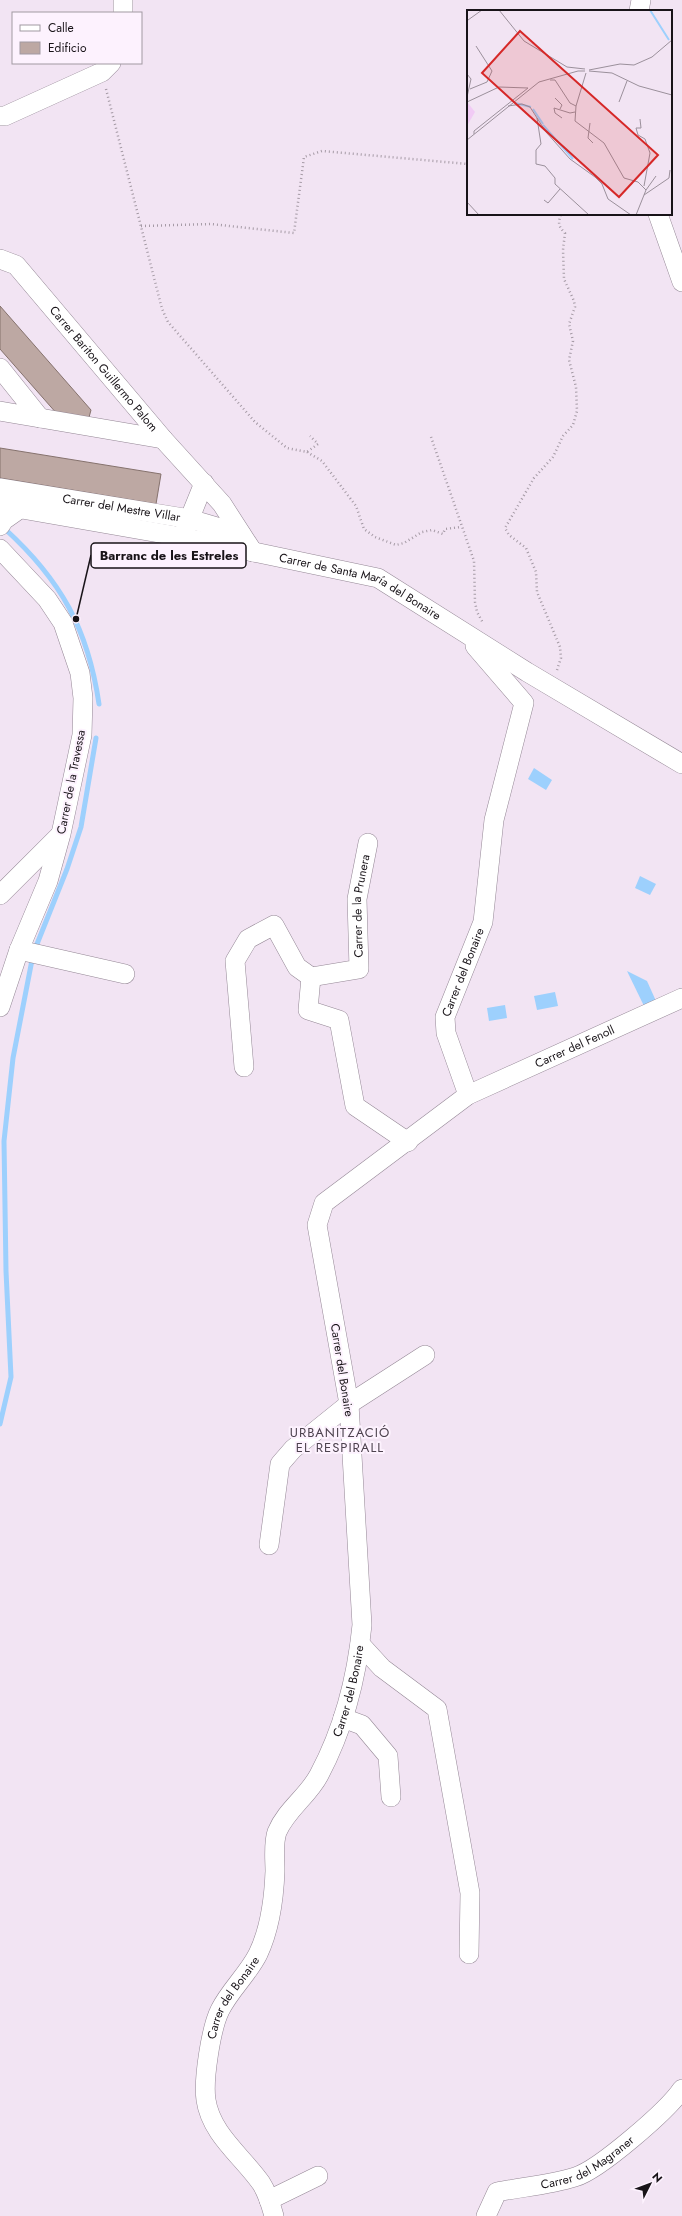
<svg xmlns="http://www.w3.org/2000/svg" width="682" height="2216" viewBox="0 0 682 2216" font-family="Jost,sans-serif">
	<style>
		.water { fill: #9dd0fd }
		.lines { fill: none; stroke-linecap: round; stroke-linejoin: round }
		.stream { stroke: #9dd0fd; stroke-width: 5 }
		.building { fill: #bda8a3; stroke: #85726d }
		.minor-casing { stroke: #948795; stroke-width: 20 }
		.path { stroke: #a59aa5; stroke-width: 2.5; stroke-dasharray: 1 3; stroke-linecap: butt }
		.minor { stroke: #fff; stroke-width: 19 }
		.labels { text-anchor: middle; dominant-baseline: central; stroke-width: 4; stroke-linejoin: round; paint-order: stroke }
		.street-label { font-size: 12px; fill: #181318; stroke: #fdf2fe }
		.neighbourhood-label { font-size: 13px; letter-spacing: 1px; fill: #4d424e; stroke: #fdf2fe }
		.inset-river { fill: none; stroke: #9dd0fd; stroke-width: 2 }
		.inset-road { fill: none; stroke: #9b909b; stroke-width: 1 }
		.view { fill: #d62828; fill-opacity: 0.15; stroke: #d62828; stroke-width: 2 }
		.inset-edge { fill: none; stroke: #181318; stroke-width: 2 }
		.leader { fill: none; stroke: #181318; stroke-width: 1.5 }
		.callout-dot { fill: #181318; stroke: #fdf2fe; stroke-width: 1.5 }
		.callout { fill: #fdf2fe; stroke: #181318; stroke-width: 1.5 }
		.callout-label { font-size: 13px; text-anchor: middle; font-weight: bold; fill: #181318 }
	</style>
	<rect width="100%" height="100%" fill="#f2e4f3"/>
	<!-- water -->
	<g class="water">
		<polygon points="534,768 552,780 546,790 528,779"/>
		<polygon points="640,876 656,884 650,895 635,888"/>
		<polygon points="627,971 647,981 656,1001 644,1006"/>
		<polygon points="555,992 558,1006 537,1010 534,996"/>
		<polygon points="505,1005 507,1018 489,1021 487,1008"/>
	</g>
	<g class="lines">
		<!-- stream -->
		<g class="stream">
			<path d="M 5,529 C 61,580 88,629 99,704"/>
			<polyline points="35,949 67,869 81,827 96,738"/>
			<polyline points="0,1424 11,1377 6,1271 4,1141 13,1058 32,960"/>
		</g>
	</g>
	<!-- building -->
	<g class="building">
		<polygon points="0,306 91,410 88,421 58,415 0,349"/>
		<polygon points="0,448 161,474 156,504 0,478"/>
	</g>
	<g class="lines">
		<defs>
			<g id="minor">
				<polyline points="639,11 641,0"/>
				<polyline points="123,13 123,0"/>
				<polyline points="0,116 5,116 102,72 111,63"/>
				<polyline points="658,214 682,282"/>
				<path id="s1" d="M 0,259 L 16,265 L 163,439 L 222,504 L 253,552"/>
				<polyline points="0,368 40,418 0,411"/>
				<polyline points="40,418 163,439"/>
				<path id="s2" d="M 0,488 L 190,519 L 241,534"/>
				<path id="s3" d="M 0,505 L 182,537 L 378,578 L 527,672 L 682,764"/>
				<polyline points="0,526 4,520 21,508"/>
				<polyline points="185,530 204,483"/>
				<polyline points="0,549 47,599 63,623 80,673 83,698 82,735 61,834 48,881 19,950 0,1007"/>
				<polyline points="0,895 60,835"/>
				<polyline points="19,950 125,974"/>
				<path id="s4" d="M 311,977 L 359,969 L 357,899 L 368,843"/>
				<polyline points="244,1067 235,961 248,939 274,925 297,967 311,977 308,1010 339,1020 355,1106 408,1142"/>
				<path id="s5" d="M 468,1095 L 446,1033 L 445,1017 L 483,922 L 494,820 L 524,703 L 475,646"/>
				<polyline points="269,1545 280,1464 293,1449 349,1404 425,1355"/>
				<polyline points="360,1644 382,1668 437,1709 470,1893 469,1954"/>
				<polyline points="343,1718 362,1725 388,1756 391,1797"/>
				<polyline points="269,2200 318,2176"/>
				<path id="s6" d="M 274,2216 C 271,2205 267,2192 261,2183 C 242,2156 211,2134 206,2100 C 203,2080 211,2028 220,2010 C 230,1990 248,1974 258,1954 C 270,1929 274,1898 275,1871 C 275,1860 273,1843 277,1832 C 286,1810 308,1796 319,1775 C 343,1730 357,1676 362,1625 L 349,1404 L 317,1225 L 324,1203 L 468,1095 L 682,998"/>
				<path id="s7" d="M 486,2216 L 497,2192 C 522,2187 550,2185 575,2177 C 599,2170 668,2110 682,2089"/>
			</g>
		</defs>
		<!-- minor casing -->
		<use href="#minor" class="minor-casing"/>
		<!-- path -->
		<g class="path">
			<polyline points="106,89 162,309 168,322 255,422 287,448 307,452 318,444 310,436"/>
			<polyline points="141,226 211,224 294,233 304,157 322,151 468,164"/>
			<polyline points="431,437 474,561 475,602 477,612 483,623"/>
			<polyline points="307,452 322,461 356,506 364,529 375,537 396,545 404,543 422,532 432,530 443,534 445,529 461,527"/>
			<path d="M 557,670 L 561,658 L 560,647 L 537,592 L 536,572 L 526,548 L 509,535 L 505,528 L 534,478 L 553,457 L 563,436 L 573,425 L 577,411 L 576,387 L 569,360 L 573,341 L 569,324 L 575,307 L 574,301 L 564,279 L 563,250 L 565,233 C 558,226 558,223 561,214"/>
		</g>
		<!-- minor -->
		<use href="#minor" class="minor"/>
	</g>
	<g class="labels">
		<!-- street labels -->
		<g class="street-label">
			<text stroke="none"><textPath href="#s1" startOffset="153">Carrer Bariton Guillermo Palom</textPath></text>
			<text stroke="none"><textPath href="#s2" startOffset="123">Carrer del Mestre Villar</textPath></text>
			<text stroke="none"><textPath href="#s3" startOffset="371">Carrer de Santa María del Bonaire</textPath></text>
			<text transform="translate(71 782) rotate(-79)">Carrer de la Travessa</text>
			<text stroke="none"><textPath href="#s4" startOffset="112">Carrer de la Prunera</textPath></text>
			<text stroke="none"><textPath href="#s5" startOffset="130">Carrer del Bonaire</textPath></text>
			<text stroke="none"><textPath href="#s6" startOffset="1372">Carrer del Fenoll</textPath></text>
			<text transform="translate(342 1370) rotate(81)">Carrer del Bonaire</text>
			<text stroke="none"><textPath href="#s6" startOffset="581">Carrer del Bonaire</textPath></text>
			<text stroke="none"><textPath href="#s6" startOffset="245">Carrer del Bonaire</textPath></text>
			<text stroke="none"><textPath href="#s7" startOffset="123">Carrer del Magraner</textPath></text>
		</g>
		<!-- neighbourhood labels -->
		<g class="neighbourhood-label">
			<text x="340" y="1432">URBANITZACIÓ<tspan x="340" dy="15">EL RESPIRALL</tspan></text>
		</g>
	</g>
	<!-- overview -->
	<g transform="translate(467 10)">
		<rect width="205" height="205" fill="#f2e4f3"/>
		<path d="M 1,93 L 8,102 L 0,116 L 0,93 Z" fill="#f1cbf5"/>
		<path class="inset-river" d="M 183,0 L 202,30M 48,93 L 64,97M 66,99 L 76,114M 76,115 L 106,149"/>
		<path class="inset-road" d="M 32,0 L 57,31 L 100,57 L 118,59M 1,10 L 15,0M 122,60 L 153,54 L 167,55 L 185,47 L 205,30M 122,61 L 145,63 L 172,76 L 205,85M 119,63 L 109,96 L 108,111 L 137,133 L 157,168 L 171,172 L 179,180M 0,64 L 4,69 L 0,87M 83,70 L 88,70 L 103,93 L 109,96M 3,79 L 20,72 L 25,61 L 9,36M 88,88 L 95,95 L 93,99M 0,92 L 32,77 L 61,78M 152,92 L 160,71M 41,96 L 55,94 L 63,97 L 79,122 L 103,149 L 128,167 L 135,174 L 141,189 L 164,205M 70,108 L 74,134 L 69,140 L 69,154 L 78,156 L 88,168 L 88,174 L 122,205M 95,108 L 88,103 L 87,98 L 103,103 L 108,102M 173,109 L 174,118 L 169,118 L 171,125 L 178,129 L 183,143 L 177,176M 123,113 L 121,128 L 126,133M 7,124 L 7,121 L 61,78M 0,130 L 72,72 L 111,61 L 118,61M 177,185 L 202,168 L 203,160M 77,190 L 81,193 L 93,179M 0,192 L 12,205M 169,205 L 179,180 L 189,166"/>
		<path class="view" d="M 53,21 L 191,145 L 152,187 L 15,63 Z"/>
		<rect width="205" height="205" class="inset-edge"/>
	</g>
	<!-- callouts -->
	<path class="leader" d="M76 619L91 555"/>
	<circle class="callout-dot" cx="76" cy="619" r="4"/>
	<rect class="callout" x="91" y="543" width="155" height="25" rx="4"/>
	<g class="callout-label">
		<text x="169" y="560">Barranc de les Estreles</text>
	</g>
	<!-- legend -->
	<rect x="12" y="12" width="130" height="52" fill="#fdf2fe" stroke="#a199a2"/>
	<rect x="20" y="25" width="20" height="6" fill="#ffffff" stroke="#a199a2"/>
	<text x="48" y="32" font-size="12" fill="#181318">Calle</text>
	<rect x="20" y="42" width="20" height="12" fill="#bda8a3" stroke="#a199a2"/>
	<text x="48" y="52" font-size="12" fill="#181318">Edificio</text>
	<!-- north arrow -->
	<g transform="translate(650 2184) rotate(48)" stroke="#fdf2fe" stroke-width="3" paint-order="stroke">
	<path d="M0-3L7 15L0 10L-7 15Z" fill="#181318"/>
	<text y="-6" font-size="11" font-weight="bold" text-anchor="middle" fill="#181318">N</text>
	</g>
</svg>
